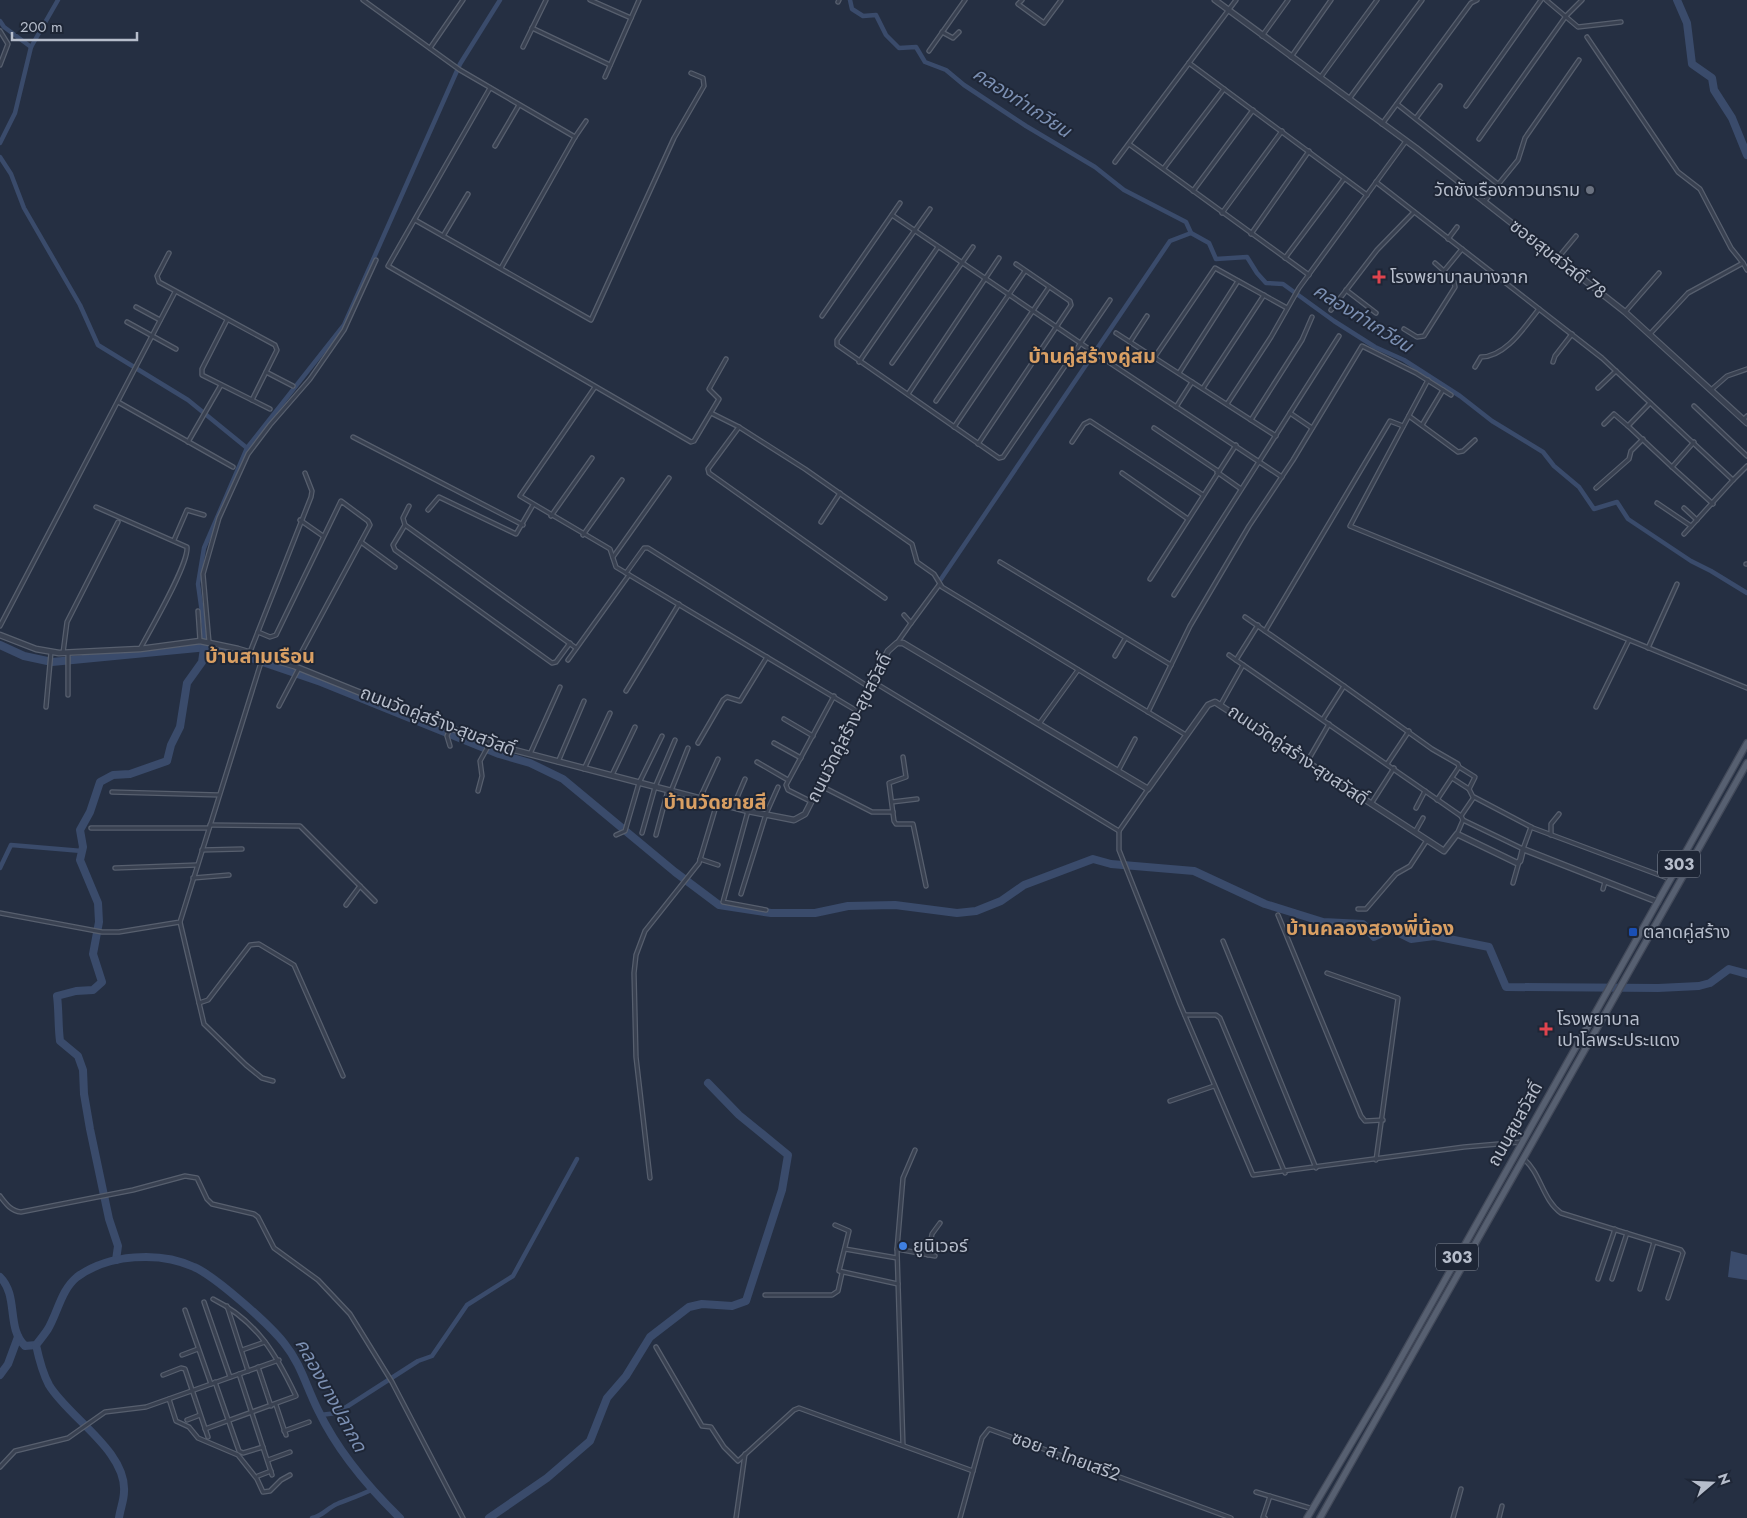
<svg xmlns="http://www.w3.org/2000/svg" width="1747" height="1518" viewBox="0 0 1747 1518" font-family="Jost,'Noto Sans Thai',sans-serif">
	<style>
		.water { fill: #3a4b6b }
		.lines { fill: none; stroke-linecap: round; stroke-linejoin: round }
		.canal { stroke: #3a4b6b; stroke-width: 4.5 }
		.river { stroke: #3a4b6b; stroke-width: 8 }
		.minor-casing { stroke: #575f6e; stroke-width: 5.5 }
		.tertiary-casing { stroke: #575f6e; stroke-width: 7 }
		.primary-casing { stroke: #434a5a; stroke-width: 8 }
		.minor { stroke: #394151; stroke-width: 3 }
		.tertiary { stroke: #394151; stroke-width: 4.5 }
		.primary { stroke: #576071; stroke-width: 5.5 }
		.worship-dot { fill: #6b7280; stroke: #1e2636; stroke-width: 2 }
		.health-dot { fill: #e0444e; stroke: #1e2636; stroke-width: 2 }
		.transit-dot { fill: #1a4fb4; stroke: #1e2636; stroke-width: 2 }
		.shop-dot { fill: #3f7fe0; stroke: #1e2636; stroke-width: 2 }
		.labels { text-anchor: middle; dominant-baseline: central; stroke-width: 4; stroke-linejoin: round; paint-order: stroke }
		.shield { fill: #1e2636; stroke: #88909e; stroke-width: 1 }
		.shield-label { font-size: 16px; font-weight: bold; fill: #b6bdcb }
		.poi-label { font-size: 18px; fill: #b6bdcb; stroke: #1e2636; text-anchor: start }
		.street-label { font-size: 18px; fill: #b6bdcb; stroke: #1e2636 }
		.water-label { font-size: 19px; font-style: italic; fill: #7c90b3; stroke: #1e2636 }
		.quarter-label { font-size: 20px; font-weight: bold; fill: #d99f63; stroke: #1e2636 }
	</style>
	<rect width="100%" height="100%" fill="#252f42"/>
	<!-- water -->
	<polygon class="water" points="1731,1251 1747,1255 1747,1280 1728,1277"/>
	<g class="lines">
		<!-- canal -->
		<g class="canal">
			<polyline points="850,0 852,9 863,16 876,15 886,35 899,48 916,47 925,62 946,70 964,85 1026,126 1095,167 1124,190 1186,222 1191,233 1209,243 1216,259 1247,257 1257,273 1266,283 1283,284 1334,321 1375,347 1404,360 1460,396 1492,421 1543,452 1554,466 1579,487 1594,509 1617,502 1628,519 1691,561 1711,571 1747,593"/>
			<polyline points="0,21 4,27 31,47"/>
			<polyline points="0,143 15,113 31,47 58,0"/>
			<polyline points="0,157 11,174 24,208 80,305 98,345 188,400 247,448"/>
			<polyline points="939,582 1170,241 1191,233"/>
			<polyline points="204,648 204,627 198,584 204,548 247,448 344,325 460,64 500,0"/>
			<polyline points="0,868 11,845 82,851"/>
			<polyline points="320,1415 337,1413 418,1361 432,1356 467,1305 513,1276 577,1159"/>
			<path d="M 312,1518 C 323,1516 327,1508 337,1504 C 349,1499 359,1496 371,1490"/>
		</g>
		<!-- river -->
		<g class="river">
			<polyline points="1677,0 1687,23 1692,64 1712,78 1714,90 1732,118 1747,155"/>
			<polyline points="0,645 24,656 52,662 208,647 245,656 321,682 499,754 530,763 563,779 675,872 719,905 771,913 815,913 848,906 895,905 957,913 976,911 1001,901 1024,885 1093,859 1111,864 1194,871 1265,904 1291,912 1323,922 1363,924 1374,937 1391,929 1411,939 1434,936 1489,947 1506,987 1658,988 1699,986 1710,983 1729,969 1747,974"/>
			<path d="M 116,1260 L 118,1246 L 109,1219 L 90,1129 L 84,1094 L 83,1070 L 78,1056 L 60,1041 C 58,1026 59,1011 57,996 L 76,991 L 93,990 L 102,982 L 93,954 L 99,922 L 98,903 L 80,860 L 83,847 L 80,830 L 90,812 L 100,782 L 113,775 L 130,774 L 167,761 L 171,745 L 180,727 L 187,683 L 202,662 L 204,648"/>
			<path d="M 0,1277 C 19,1296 6,1328 25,1346 L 36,1345 C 40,1340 44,1335 48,1329 C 58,1312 61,1290 77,1277 C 108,1254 160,1251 194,1267 C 215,1276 269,1324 284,1343 C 301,1364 306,1386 318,1410 C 338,1452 367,1486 400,1518"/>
			<path d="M 36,1345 C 39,1359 42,1372 49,1385 C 68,1417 127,1451 124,1492 C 124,1500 120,1510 119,1518"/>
			<polyline points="0,1375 8,1364 18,1337"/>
			<polyline points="489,1518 547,1478 590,1441 607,1398 626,1376 650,1337 689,1307 702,1304 732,1306 746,1301 782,1190 788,1155 739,1115 708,1083"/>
		</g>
		<defs>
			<g id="minor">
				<polyline points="363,0 460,70 575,137"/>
				<polyline points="590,0 631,18"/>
				<polyline points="1022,0 1018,4 1044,23 1061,0"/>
				<polyline points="1546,0 1578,27 1621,22"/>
				<polyline points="838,2 839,0"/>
				<polyline points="532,28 610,65"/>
				<polyline points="0,31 8,44 0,65"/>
				<polyline points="942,32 953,38 959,32"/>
				<polyline points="1262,36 1288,0"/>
				<polyline points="1587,37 1678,172 1700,189 1731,248 1743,263"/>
				<polyline points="523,47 546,0"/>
				<polyline points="430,48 463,0"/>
				<polyline points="929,51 965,0"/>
				<polyline points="1291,57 1331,0"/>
				<polyline points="1189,63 1367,195"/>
				<polyline points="605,77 639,0"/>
				<polyline points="1320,78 1377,0"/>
				<polyline points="490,88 388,266 691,442 694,441 719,399 709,389 726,359"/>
				<polyline points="1349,99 1422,0"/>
				<polyline points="1397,104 1499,185"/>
				<polyline points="1466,106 1541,0"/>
				<polyline points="1416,118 1440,86"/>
				<polyline points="1382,124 1471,3 1477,0"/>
				<polyline points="1479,139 1566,16 1582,0"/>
				<polyline points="1129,144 1309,275"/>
				<polyline points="495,146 519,105"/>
				<polyline points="1115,162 1236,0"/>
				<polyline points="1164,168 1224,89"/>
				<polyline points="1376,182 1602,358 1733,480 1747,466"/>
				<polyline points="1193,191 1253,110"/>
				<polyline points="1484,202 1518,160 1525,138 1579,60"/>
				<polyline points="930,209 837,340 837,345 999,458 1003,457 1110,300"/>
				<polyline points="1222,213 1282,131"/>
				<polyline points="892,215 1092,351 1282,477"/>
				<polyline points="415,220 591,320 674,138 704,86 703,78 691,73"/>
				<polyline points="1251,234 1309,151"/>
				<polyline points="443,236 468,194"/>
				<polyline points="1448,239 1457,227"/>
				<polyline points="169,253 157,276 159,282 275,345 277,350 252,400"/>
				<polyline points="1285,258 1344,179"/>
				<polyline points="1557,259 1576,236"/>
				<polyline points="1435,263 1444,271"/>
				<polyline points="501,268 575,137 586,121"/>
				<polyline points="1346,290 1376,313"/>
				<polyline points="136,307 160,320"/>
				<polyline points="1331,310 1377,250 1414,212"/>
				<polyline points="1625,312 1659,273"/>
				<polyline points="822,316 900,203"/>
				<polyline points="227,320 202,369 202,375 270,409"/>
				<polyline points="127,322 176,349"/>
				<polyline points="1404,329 1417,337 1424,336 1455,287 1454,282 1444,271 1462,249"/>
				<polyline points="1116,333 1276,436"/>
				<polyline points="1650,334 1688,293 1743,263 1747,270"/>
				<polyline points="1130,342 1147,316"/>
				<polyline points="1154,358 1215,268 1287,308"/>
				<polyline points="859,362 938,247"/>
				<polyline points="1553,362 1555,356 1572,334"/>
				<polyline points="892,363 973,247"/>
				<path d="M 1475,367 L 1481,357 C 1506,357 1525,326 1539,309"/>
				<polyline points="266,372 293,386"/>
				<polyline points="1179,373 1238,281"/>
				<polyline points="1428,380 1350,526 1747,688"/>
				<polyline points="595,387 520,496 610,549 616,567 857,711"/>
				<polyline points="1203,388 1264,295"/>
				<polyline points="1598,388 1616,371"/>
				<polyline points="1711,390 1727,376 1747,369"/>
				<polyline points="908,394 999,258"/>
				<polyline points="936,401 1025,271"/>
				<polyline points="118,402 233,467"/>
				<polyline points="1650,403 1628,426 1672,467"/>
				<polyline points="1227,404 1271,337 1299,288 1406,141"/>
				<polyline points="1694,406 1747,456"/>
				<polyline points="1176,407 1192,382"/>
				<polyline points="711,413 739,427 805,469 912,544 917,562 934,574 942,587 1186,735"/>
				<polyline points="1290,413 1312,428"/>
				<polyline points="1409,416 1458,452 1463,451 1475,440"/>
				<polyline points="1251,420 1302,340 1312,317"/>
				<polyline points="1743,420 1747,416"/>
				<polyline points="1604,424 1614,414 1628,426"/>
				<polyline points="1422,425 1443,390"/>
				<polyline points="739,427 708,469 709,473 885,598"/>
				<polyline points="954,427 1049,287"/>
				<polyline points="1154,428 1218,471"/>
				<polyline points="353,437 523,525"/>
				<polyline points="188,442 221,385"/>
				<polyline points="1072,442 1084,424 1090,421 1203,495"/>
				<polyline points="1694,442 1672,467 1713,504"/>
				<polyline points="978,444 1071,305 1070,301 1016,264"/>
				<polyline points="1217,472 1241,489"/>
				<polyline points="1122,473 1188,519"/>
				<polyline points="1596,488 1629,459 1631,451 1643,439"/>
				<polyline points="1657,503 1691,526"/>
				<polyline points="409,506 403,518 405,525 576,648"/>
				<path d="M 96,507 L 187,547 C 189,564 150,630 140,649"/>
				<polyline points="1684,508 1697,520"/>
				<polyline points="428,510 439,497 516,534 533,505"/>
				<polyline points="551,516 592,458"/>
				<polyline points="300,520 323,536"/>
				<polyline points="821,522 840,493"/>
				<polyline points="405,525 393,545 395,550 552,663 556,662 570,643"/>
				<polyline points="1684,534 1733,480"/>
				<polyline points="583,535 622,480"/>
				<polyline points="174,540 187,510 204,515"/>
				<polyline points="361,542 395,567"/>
				<polyline points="613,557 669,478"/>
				<polyline points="1000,562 1171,665"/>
				<polyline points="1746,564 1747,564"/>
				<polyline points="626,573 644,548 648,548 869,687"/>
				<polyline points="1150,579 1236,445"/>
				<polyline points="1174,595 1339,336"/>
				<polyline points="198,611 200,641"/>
				<polyline points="1245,617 1344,686"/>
				<polyline points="911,623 939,585"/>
				<polyline points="1258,625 1236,660 1461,816 1463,820 1523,849 1531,827"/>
				<polyline points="0,626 175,292"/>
				<polyline points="1265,631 1390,421 1403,426"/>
				<polyline points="258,632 270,637 276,635 341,501 368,521 370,525 294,666"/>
				<polyline points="209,642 203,574 219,518 248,454 270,425 310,379 344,330 376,260"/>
				<polyline points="897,643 911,623 904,615"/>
				<polyline points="1648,648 1677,584"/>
				<polyline points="250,652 311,497 312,491 305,473"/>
				<polyline points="63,653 67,622 118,522"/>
				<polyline points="68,653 68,695"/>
				<polyline points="1229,655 1236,660"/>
				<polyline points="1115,656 1125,639"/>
				<polyline points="568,660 629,575"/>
				<polyline points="872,681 1119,831"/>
				<polyline points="626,691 679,604"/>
				<polyline points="1221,704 1243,665"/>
				<polyline points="279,706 299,668"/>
				<polyline points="46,707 51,652"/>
				<polyline points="1596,707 1629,640"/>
				<polyline points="1148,712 1190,626 1249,526 1293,460 1362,346 1416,373 1451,395"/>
				<polyline points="784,719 813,736"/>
				<polyline points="1323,719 1344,686 1432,749 1458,764 1459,767 1437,800"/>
				<polyline points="1039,724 1078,670"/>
				<polyline points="450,728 447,736 450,746"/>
				<polyline points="698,743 723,700 727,697 740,701 767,657"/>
				<polyline points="774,743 801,758"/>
				<polyline points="530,754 560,687"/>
				<polyline points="903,757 906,777 889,783 894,821 896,824 913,824 926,886"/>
				<polyline points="558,762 584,701"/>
				<polyline points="757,762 788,780"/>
				<polyline points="1307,762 1329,724"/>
				<polyline points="1387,764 1409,731"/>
				<polyline points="1459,767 1475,777 1469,789"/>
				<polyline points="584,769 610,713"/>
				<polyline points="1118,771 1135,739"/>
				<polyline points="612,775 635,727"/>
				<polyline points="1452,778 1469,789 1473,797"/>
				<polyline points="819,785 872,812 893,812"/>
				<polyline points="1148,789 1119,831 1119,850 1180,1004 1253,1175 1464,1147 1521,1142"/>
				<polyline points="478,791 482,776 480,761 490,743"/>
				<polyline points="671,791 688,748"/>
				<polyline points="112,792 219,795"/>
				<polyline points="700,798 718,759"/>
				<polyline points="810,801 788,790 786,785 834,696"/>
				<polyline points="892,802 917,799"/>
				<polyline points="1371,804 1394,768"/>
				<polyline points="733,807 745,779"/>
				<polyline points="1416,808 1425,791"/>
				<polyline points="748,811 723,902 766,910"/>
				<polyline points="1461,816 1474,797 1533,828 1670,879"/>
				<polyline points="210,825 300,826 375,901"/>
				<polyline points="91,828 209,828"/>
				<polyline points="1415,832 1423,818"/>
				<polyline points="642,833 655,787 675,740"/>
				<polyline points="1457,834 1463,820"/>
				<polyline points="616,835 625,831 639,783 662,736"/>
				<polyline points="656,835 668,790"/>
				<polyline points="1551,835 1551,824 1559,814"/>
				<polyline points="202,850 242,849"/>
				<polyline points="700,859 718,865"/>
				<polyline points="115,868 197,865"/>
				<polyline points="193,878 229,875"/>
				<polyline points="1513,883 1519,862"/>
				<polyline points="1603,889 1605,882"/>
				<polyline points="741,894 766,814 778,787"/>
				<polyline points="346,905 360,886"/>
				<polyline points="1358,909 1366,909 1396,874 1410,866 1427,840"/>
				<polyline points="0,913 102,932 119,932 180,922 263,656"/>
				<polyline points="1278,915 1361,1116 1365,1121 1383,1120"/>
				<polyline points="180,922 204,1024 246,1065 262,1078 273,1081"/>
				<polyline points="1223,941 1316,1168"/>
				<polyline points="1327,973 1398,998 1376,1160"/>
				<polyline points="199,1003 208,1000 250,945 259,944 294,965 343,1076"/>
				<polyline points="1185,1015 1216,1015 1220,1018 1285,1173"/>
				<polyline points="1170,1101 1214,1086"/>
				<path d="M 1523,1158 C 1541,1173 1542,1199 1561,1213 L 1681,1250 L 1683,1253 L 1668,1298"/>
				<polyline points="650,1178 636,1057 634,973 636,955 645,931 699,863 717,803"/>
				<path d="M 0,1196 C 6,1204 11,1211 21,1212 L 133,1190 L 185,1176 L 197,1178 L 207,1199 L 212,1204 L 254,1214 L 258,1217 L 274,1248 L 318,1280 L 350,1314 L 392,1382 L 463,1518"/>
				<polyline points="835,1225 849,1231 839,1271 898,1284"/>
				<polyline points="845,1249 897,1258"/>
				<polyline points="897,1249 935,1256"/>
				<polyline points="928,1255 932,1234 940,1223"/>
				<polyline points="1598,1279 1615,1229"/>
				<polyline points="1612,1279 1627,1233"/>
				<polyline points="1640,1289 1654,1242"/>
				<polyline points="765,1295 832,1295 838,1291 842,1273"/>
				<polyline points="204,1302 230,1377"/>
				<polyline points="227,1306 248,1371"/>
				<polyline points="185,1310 211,1384"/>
				<polyline points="656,1347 702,1426 711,1427 724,1447 738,1461 794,1410 799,1408 973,1471"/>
				<polyline points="242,1350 265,1342"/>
				<polyline points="182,1355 198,1349"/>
				<polyline points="258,1367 271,1406"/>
				<polyline points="239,1374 272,1475"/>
				<polyline points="163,1375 181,1368 185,1369 208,1437"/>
				<polyline points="215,1382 239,1451 243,1453 263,1447"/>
				<polyline points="169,1399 176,1421 189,1427 198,1438 238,1455 257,1479 263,1492 270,1491 281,1480 290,1475"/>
				<polyline points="276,1405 286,1435"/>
				<polyline points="187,1420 200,1415"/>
				<path d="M 205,1429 L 296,1396 C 276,1354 257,1321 213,1299"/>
				<polyline points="284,1431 309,1422"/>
				<polyline points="903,1445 897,1249 903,1178 915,1150"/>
				<polyline points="268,1460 290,1452"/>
				<polyline points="0,1467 15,1451 68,1438 105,1412 146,1407 279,1360"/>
				<polyline points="258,1476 271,1471"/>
				<polyline points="1256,1492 1313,1509"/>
				<polyline points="736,1518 745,1454"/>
				<polyline points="960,1518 982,1438 989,1429 1231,1518"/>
				<polyline points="1265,1518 1263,1517 1270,1496"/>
				<polyline points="1453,1518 1461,1489"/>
				<polyline points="1499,1518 1502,1506"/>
			</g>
			<g id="tertiary">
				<polyline points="1215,0 1416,148 1625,312 1747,423"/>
				<polyline points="0,635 36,649 59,653 140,649 200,641 238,649 294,666 423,718 499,746 748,811 794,820 805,814 888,651 897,643 903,643 1148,789 1208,705 1215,702 1444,851 1457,834 1517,863 1520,861 1523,849 1658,902"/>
			</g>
			<g id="primary">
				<polyline points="1307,1518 1387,1383 1747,743"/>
				<polyline points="1320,1518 1747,763"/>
			</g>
		</defs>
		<!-- minor casing -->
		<use href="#minor" class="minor-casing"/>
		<!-- tertiary casing -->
		<use href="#tertiary" class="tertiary-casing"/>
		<!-- primary casing -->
		<use href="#primary" class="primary-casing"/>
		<!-- minor -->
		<use href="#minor" class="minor"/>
		<!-- tertiary -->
		<use href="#tertiary" class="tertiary"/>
		<!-- primary -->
		<use href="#primary" class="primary"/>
	</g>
	<!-- markers -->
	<circle class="worship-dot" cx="1590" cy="190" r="5"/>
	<g class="health-dot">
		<path d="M1376.5 269.5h5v5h5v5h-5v5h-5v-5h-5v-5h5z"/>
		<path d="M1543.5 1021.5h5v5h5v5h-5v5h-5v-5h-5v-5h5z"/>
	</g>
	<rect class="transit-dot" x="1628" y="927" width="10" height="10" rx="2.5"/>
	<circle class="shop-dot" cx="903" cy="1246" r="5"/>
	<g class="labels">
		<!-- shield labels -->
		<g class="shield">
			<rect x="1658" y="850.5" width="42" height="27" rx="4"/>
			<rect x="1436" y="1243.5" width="42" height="27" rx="4"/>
		</g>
		<g class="shield-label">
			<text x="1679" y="864">303</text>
			<text x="1457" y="1257">303</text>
		</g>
		<!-- poi labels -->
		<g class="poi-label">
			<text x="1580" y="190" text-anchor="end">วัดชังเรืองภาวนาราม</text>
			<text x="1390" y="277">โรงพยาบาลบางจาก</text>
			<text x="1643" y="932">ตลาดคู่สร้าง</text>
			<text x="1557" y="1019">โรงพยาบาล<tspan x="1557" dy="21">เปาโลพระประแดง</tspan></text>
			<text x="913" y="1246">ยูนิเวอร์</text>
		</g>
		<!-- street labels -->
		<g class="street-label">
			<text transform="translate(1558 259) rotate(38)">ซอยสุขสวัสดิ์ 78</text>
			<text transform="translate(438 721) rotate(21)">ถนนวัดคู่สร้าง-สุขสวัสดิ์</text>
			<text transform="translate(849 728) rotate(-63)">ถนนวัดคู่สร้าง-สุขสวัสดิ์</text>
			<text transform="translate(1298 755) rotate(34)">ถนนวัดคู่สร้าง-สุขสวัสดิ์</text>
			<text transform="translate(1515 1124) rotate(-61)">ถนนสุขสวัสดิ์</text>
			<text transform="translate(1066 1456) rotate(20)">ซอย ส.ไทยเสรี2</text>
		</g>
		<!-- water labels -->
		<g class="water-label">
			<text transform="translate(1022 102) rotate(33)">คลองท่าเกวียน</text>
			<text transform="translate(1363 318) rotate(32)">คลองท่าเกวียน</text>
			<text transform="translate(331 1395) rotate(61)">คลองบางปลากด</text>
		</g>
		<!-- quarter labels -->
		<g class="quarter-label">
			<text x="1092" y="356">บ้านคู่สร้างคู่สม</text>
			<text x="260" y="656">บ้านสามเรือน</text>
			<text x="715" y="802">บ้านวัดยายสี</text>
			<text x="1370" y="928">บ้านคลองสองพี่น้อง</text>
		</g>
	</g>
	<!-- north arrow -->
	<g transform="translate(1712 1483) rotate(71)" stroke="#1e2636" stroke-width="4" paint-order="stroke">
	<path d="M0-4L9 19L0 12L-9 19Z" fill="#b6bdcb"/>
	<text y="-8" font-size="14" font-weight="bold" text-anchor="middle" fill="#b6bdcb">N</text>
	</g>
	<!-- scale -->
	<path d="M12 32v8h125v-8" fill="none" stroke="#b6bdcb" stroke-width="2.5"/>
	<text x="20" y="32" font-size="15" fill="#b6bdcb" stroke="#1e2636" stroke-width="4" paint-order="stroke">200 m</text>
</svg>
